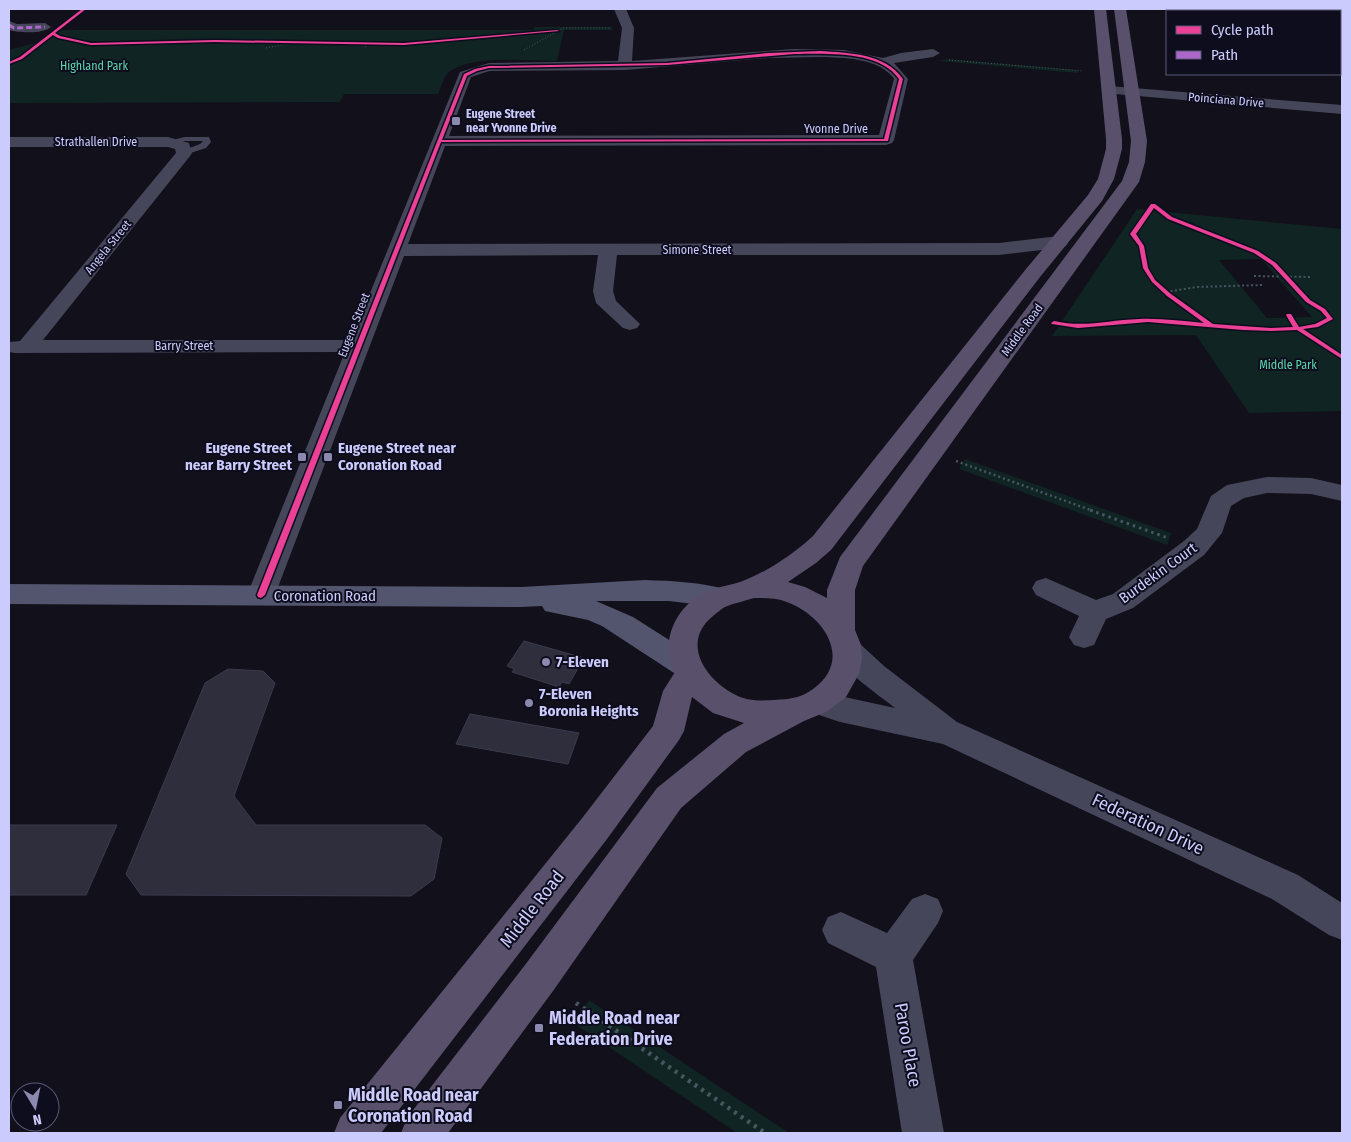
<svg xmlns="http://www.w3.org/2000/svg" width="1351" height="1142" viewBox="0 0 1351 1142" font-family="'Fira Sans Condensed',sans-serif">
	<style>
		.green { fill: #102423; fill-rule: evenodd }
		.building { fill: #2e2e3c; stroke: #3c3a4e }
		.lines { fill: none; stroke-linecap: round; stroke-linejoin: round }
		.path-far4 { stroke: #475660; stroke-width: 1; stroke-dasharray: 1 2; stroke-linecap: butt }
		.path-far3 { stroke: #475660; stroke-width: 2; stroke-dasharray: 2 2.5; stroke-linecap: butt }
		.path-far2 { stroke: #475660; stroke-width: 2.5; stroke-dasharray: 2 3; stroke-linecap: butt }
		.path-far1 { stroke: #475660; stroke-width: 3; stroke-dasharray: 2.5 4; stroke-linecap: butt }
		.path { stroke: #475660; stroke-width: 4.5; stroke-dasharray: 3 5; stroke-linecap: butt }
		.lane { fill: #46465a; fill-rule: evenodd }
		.street { fill: #46465a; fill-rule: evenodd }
		.secondary { fill: #53546d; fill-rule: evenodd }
		.primary { fill: #59506c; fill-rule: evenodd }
		.quiet { stroke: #ac68c9; stroke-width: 3; stroke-dasharray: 6 3; stroke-linecap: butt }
		.cycleway-casing { stroke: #0e0d1d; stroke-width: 3 }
		.cycleway { fill: #ea4096; fill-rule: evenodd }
		.poi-dot { fill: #8b8aae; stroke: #0e0d1d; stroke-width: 2 }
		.labels { text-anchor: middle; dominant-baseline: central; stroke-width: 4; stroke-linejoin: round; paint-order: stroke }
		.far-park-label { font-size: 12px; fill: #5bd8ad; stroke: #0e0d1d }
		.far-street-label { font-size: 12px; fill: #cccbfd; stroke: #0e0d1d }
		.far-poi-label { font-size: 12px; font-weight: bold; fill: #cccbfd; stroke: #0e0d1d; text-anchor: start }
		.poi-label { font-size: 15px; font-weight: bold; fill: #cccbfd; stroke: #0e0d1d; text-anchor: start }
		.street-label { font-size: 15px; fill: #cccbfd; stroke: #0e0d1d }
		.near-street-label { font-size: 18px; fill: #cccbfd; stroke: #0e0d1d }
		.near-poi-label { font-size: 18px; font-weight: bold; fill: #cccbfd; stroke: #0e0d1d; text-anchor: start }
	</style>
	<rect width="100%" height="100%" fill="#12101a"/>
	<!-- green -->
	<g class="green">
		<path d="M 80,9 L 88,9 L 61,30 L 533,30 L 534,27 L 612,27 L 612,30 L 564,30 L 557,61 C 530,61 469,54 448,73 C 443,78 441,88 438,94 L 344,94 L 340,102 L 9,103 L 9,50 L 35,43 Z"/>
		<polygon points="948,59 1077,70 1078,73 939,61"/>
		<path d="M 1137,209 L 1342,229 L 1342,411 L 1249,413 L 1196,335 L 1052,336 ZM 1261,259 L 1312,317 L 1267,318 L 1219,260 Z"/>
		<polygon points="965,459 1171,533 1167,545 959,469"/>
		<polygon points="589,1000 789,1133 737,1133 573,1023"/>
	</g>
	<!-- building -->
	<g class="building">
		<polygon points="524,641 584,658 569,684 562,682 559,687 512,672 514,669 507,666"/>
		<polygon points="228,669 263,671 275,683 234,796 256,825 425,825 442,838 434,879 411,896 141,895 126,874 205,683"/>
		<polygon points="470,714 579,733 568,764 456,744"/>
		<polygon points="9,825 117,825 86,895 9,895"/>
	</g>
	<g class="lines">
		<!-- path-far4 -->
		<g class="path-far4">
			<polyline points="365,47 368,43"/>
			<polyline points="266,48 292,43"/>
			<polyline points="524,50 563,28 610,28"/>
			<polyline points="949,60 1083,71"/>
		</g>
		<!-- path-far3 -->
		<g class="path-far3">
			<polyline points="1254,276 1312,277"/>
			<polyline points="1166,292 1197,287 1262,285"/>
		</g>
		<!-- path-far2 -->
		<polyline class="path-far2" points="956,461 1093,511"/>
		<!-- path-far1 -->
		<polyline class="path-far1" points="1090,510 1168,538"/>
		<!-- path -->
		<polyline class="path" points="576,1003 765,1133"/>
		<!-- lane -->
		<polygon class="lane" points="185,137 209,137 211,142 206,148 184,155 181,155 181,151 200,144 203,141 185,141 168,144 164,142"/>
		<!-- street -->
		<g class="street">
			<path d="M 614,9 L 626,9 L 634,28 L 632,61 L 794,49 L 844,50 L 883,58 L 901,53 L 933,49 L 940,53 L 933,57 L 894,63 L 908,79 L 894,140 L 892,143 L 886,145 L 445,146 L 408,244 L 999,243 L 1059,236 L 1066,238 L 1068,242 L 1066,246 L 1059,248 L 999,255 L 617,255 L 613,291 L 616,301 L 640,324 L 637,328 L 630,330 L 623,328 L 596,303 L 593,291 L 598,255 L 404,256 L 275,595 L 271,602 L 261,605 L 251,602 L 247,595 L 345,352 L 15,353 L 9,352 L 9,342 L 20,341 L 176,153 L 175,149 L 168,147 L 9,147 L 9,137 L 168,137 L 189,143 L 192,153 L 190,156 L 43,340 L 351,340 L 460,72 L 489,63 L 618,61 L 622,28 ZM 820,57 C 844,58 875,57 893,77 L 894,79 L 879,135 L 449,136 L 471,77 L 489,71 L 625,70 L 768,58 Z"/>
			<path d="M 9,21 L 17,24 L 45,23 L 51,27 C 44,34 19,33 9,30 Z"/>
			<polygon points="1109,86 1342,105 1342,114 1104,93 1102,90 1104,87"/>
			<polygon points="1267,477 1311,478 1342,485 1342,501 1311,494 1267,493 1244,498 1231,506 1222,533 1204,555 1133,608 1106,619 1094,645 1084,648 1074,645 1069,637 1079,616 1036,595 1032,588 1036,581 1046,578 1096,600 1113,594 1184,541 1197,529 1211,496 1227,485"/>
			<path d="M 848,639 L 858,642 L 884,666 L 957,722 L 1298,875 L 1342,903 L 1342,940 L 1329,935 L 1272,899 L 943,744 L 840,722 L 807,711 L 802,702 L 807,693 L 818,690 L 840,696 L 895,708 C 874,691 846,674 833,650 L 838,642 Z"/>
			<polygon points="925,894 938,899 943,911 938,923 913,960 944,1133 902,1133 876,967 828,943 822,930 828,917 841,912 887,933 912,899"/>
		</g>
		<!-- secondary -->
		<path class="secondary" d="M 645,580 C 673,581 701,582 728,590 L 732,597 L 728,604 L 718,607 L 669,601 L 596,601 L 633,617 L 696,657 L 700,665 L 696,673 L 685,677 L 674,673 L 602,626 L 588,620 L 545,611 L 542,606 L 521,607 L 9,604 L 9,584 L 521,587 Z"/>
		<!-- primary -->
		<path class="primary" d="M 1094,9 L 1106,9 L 1122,139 L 1122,149 L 1114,179 L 1102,201 L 1040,277 L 831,550 L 816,563 L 788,582 L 805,587 L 827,598 L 827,590 L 840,557 L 1122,181 L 1129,162 L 1131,141 L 1114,9 L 1126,9 L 1147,141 L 1145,162 L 1139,182 L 863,566 L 855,590 L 855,630 L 861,645 L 862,659 L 859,674 L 846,697 L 826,712 L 804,721 L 746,752 L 681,808 L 553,991 L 448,1133 L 401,1133 L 407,1118 L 525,965 L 657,788 L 724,734 L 744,723 L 713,713 L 692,697 L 684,731 L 679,740 L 607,839 L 381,1133 L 334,1133 L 340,1118 L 583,817 L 653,726 L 663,691 L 675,672 C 659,643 675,607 705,592 C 717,586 732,586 745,580 C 770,570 793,554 813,536 L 1026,269 L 1088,195 L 1098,179 L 1106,149 L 1106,139 ZM 754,598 C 764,598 775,598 784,601 C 822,613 855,659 813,689 C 801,698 790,699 774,700 C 760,701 746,701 734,694 C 704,678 681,642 713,616 C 717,613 721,609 725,607 C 734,603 745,601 754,598 Z"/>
		<!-- quiet -->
		<polyline class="quiet" points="9,25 14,28 45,27"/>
		<defs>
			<g id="cycleway">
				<polygon points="82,9 86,9 55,33 60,36 91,43 215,40 404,43 557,30 559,31 404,45 215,42 91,45 58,38 53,35 22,59 9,64 9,62 20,57"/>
				<path d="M 820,51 C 849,53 885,53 903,79 L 888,141 L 441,142 L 265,595 L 261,598 L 258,597 L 257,595 L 464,74 L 475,69 L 489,66 L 667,63 L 768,53 ZM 794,54 C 826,54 879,50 899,79 L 884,139 L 442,140 L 467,76 L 477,71 L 489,68 L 667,65 Z"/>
				<path d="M 1151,204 L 1155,204 L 1172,217 L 1258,251 L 1276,263 L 1310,300 L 1325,309 L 1333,319 L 1318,327 L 1303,329 L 1342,355 L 1342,359 L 1297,330 L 1271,331 L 1243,330 L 1148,322 L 1078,328 L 1052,324 L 1051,323 L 1054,321 C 1085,328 1108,320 1139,319 C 1160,318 1182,321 1204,323 L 1167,296 L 1152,282 L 1143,268 L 1139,246 L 1130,234 ZM 1154,208 L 1168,219 L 1254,253 L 1272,265 L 1306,302 L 1321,311 L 1327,318 L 1315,324 L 1299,327 L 1291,314 L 1287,314 L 1286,315 L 1293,327 L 1271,328 L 1213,324 L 1171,294 L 1155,280 L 1148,268 L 1144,246 L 1136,234 Z"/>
			</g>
		</defs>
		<!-- cycleway casing -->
		<use href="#cycleway" class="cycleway-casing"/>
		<!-- cycleway -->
		<use href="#cycleway" class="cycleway"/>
	</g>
	<!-- markers -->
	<g class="poi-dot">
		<rect x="451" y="116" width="10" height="10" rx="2.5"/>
		<rect x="297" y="452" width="10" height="10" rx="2.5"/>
		<rect x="323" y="452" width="10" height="10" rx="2.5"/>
		<circle cx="546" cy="662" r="5"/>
		<circle cx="529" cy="703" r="5"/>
		<rect x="534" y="1023" width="10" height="10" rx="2.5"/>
		<rect x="333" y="1100" width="10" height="10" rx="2.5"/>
	</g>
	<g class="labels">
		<!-- far-park labels -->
		<g class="far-park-label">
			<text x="94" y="66">Highland Park</text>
			<text x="1288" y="365">Middle Park</text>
		</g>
		<!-- far-street labels -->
		<g class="far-street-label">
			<text transform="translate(1226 100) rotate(5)">Poinciana Drive</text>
			<text x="836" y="129">Yvonne Drive</text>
			<text x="96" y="142">Strathallen Drive</text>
			<text transform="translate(108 247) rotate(-51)">Angela Street</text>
			<text x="697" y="250">Simone Street</text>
			<text transform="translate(354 325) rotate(-69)">Eugene Street</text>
			<text transform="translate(1022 330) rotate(-54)">Middle Road</text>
			<text x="184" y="346">Barry Street</text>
		</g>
		<!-- far-poi labels -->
		<g class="far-poi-label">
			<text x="466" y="114">Eugene Street<tspan x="466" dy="14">near Yvonne Drive</tspan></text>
		</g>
		<!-- poi labels -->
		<g class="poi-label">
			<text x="292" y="448" text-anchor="end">Eugene Street<tspan x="292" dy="17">near Barry Street</tspan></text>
			<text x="338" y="448">Eugene Street near<tspan x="338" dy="17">Coronation Road</tspan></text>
			<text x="556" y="662">7-Eleven</text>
			<text x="539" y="694">7-Eleven<tspan x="539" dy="17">Boronia Heights</tspan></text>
		</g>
		<!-- street labels -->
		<g class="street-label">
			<text transform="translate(1158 573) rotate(-36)">Burdekin Court</text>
			<text x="325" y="596">Coronation Road</text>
		</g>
		<!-- near-street labels -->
		<g class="near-street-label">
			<text transform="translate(1148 824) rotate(25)">Federation Drive</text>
			<text transform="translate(532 909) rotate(-52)">Middle Road</text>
			<text transform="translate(908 1045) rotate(80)">Paroo Place</text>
		</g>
		<!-- near-poi labels -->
		<g class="near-poi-label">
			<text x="549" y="1018">Middle Road near<tspan x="549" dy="21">Federation Drive</tspan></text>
			<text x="348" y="1095">Middle Road near<tspan x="348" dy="21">Coronation Road</tspan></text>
		</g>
	</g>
	<!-- border -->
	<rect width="1351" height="1142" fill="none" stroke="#cccbfd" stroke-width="20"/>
	<!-- legend -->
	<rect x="1166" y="10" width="175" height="65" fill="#0e0d1d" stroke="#5a5977"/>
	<rect x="1176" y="26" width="25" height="8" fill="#ea4096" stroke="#5a5977"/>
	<text x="1211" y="35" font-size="15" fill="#cccbfd">Cycle path</text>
	<rect x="1176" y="51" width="25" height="8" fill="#ac68c9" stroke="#5a5977"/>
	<text x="1211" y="60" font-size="15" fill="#cccbfd">Path</text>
	<!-- north arrow -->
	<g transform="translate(35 1107) rotate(170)"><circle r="24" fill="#0e0d1d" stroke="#5a5977"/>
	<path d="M0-4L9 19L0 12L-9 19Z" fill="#8b8aae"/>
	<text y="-8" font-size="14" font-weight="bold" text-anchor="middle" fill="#cccbfd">N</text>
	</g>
</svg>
